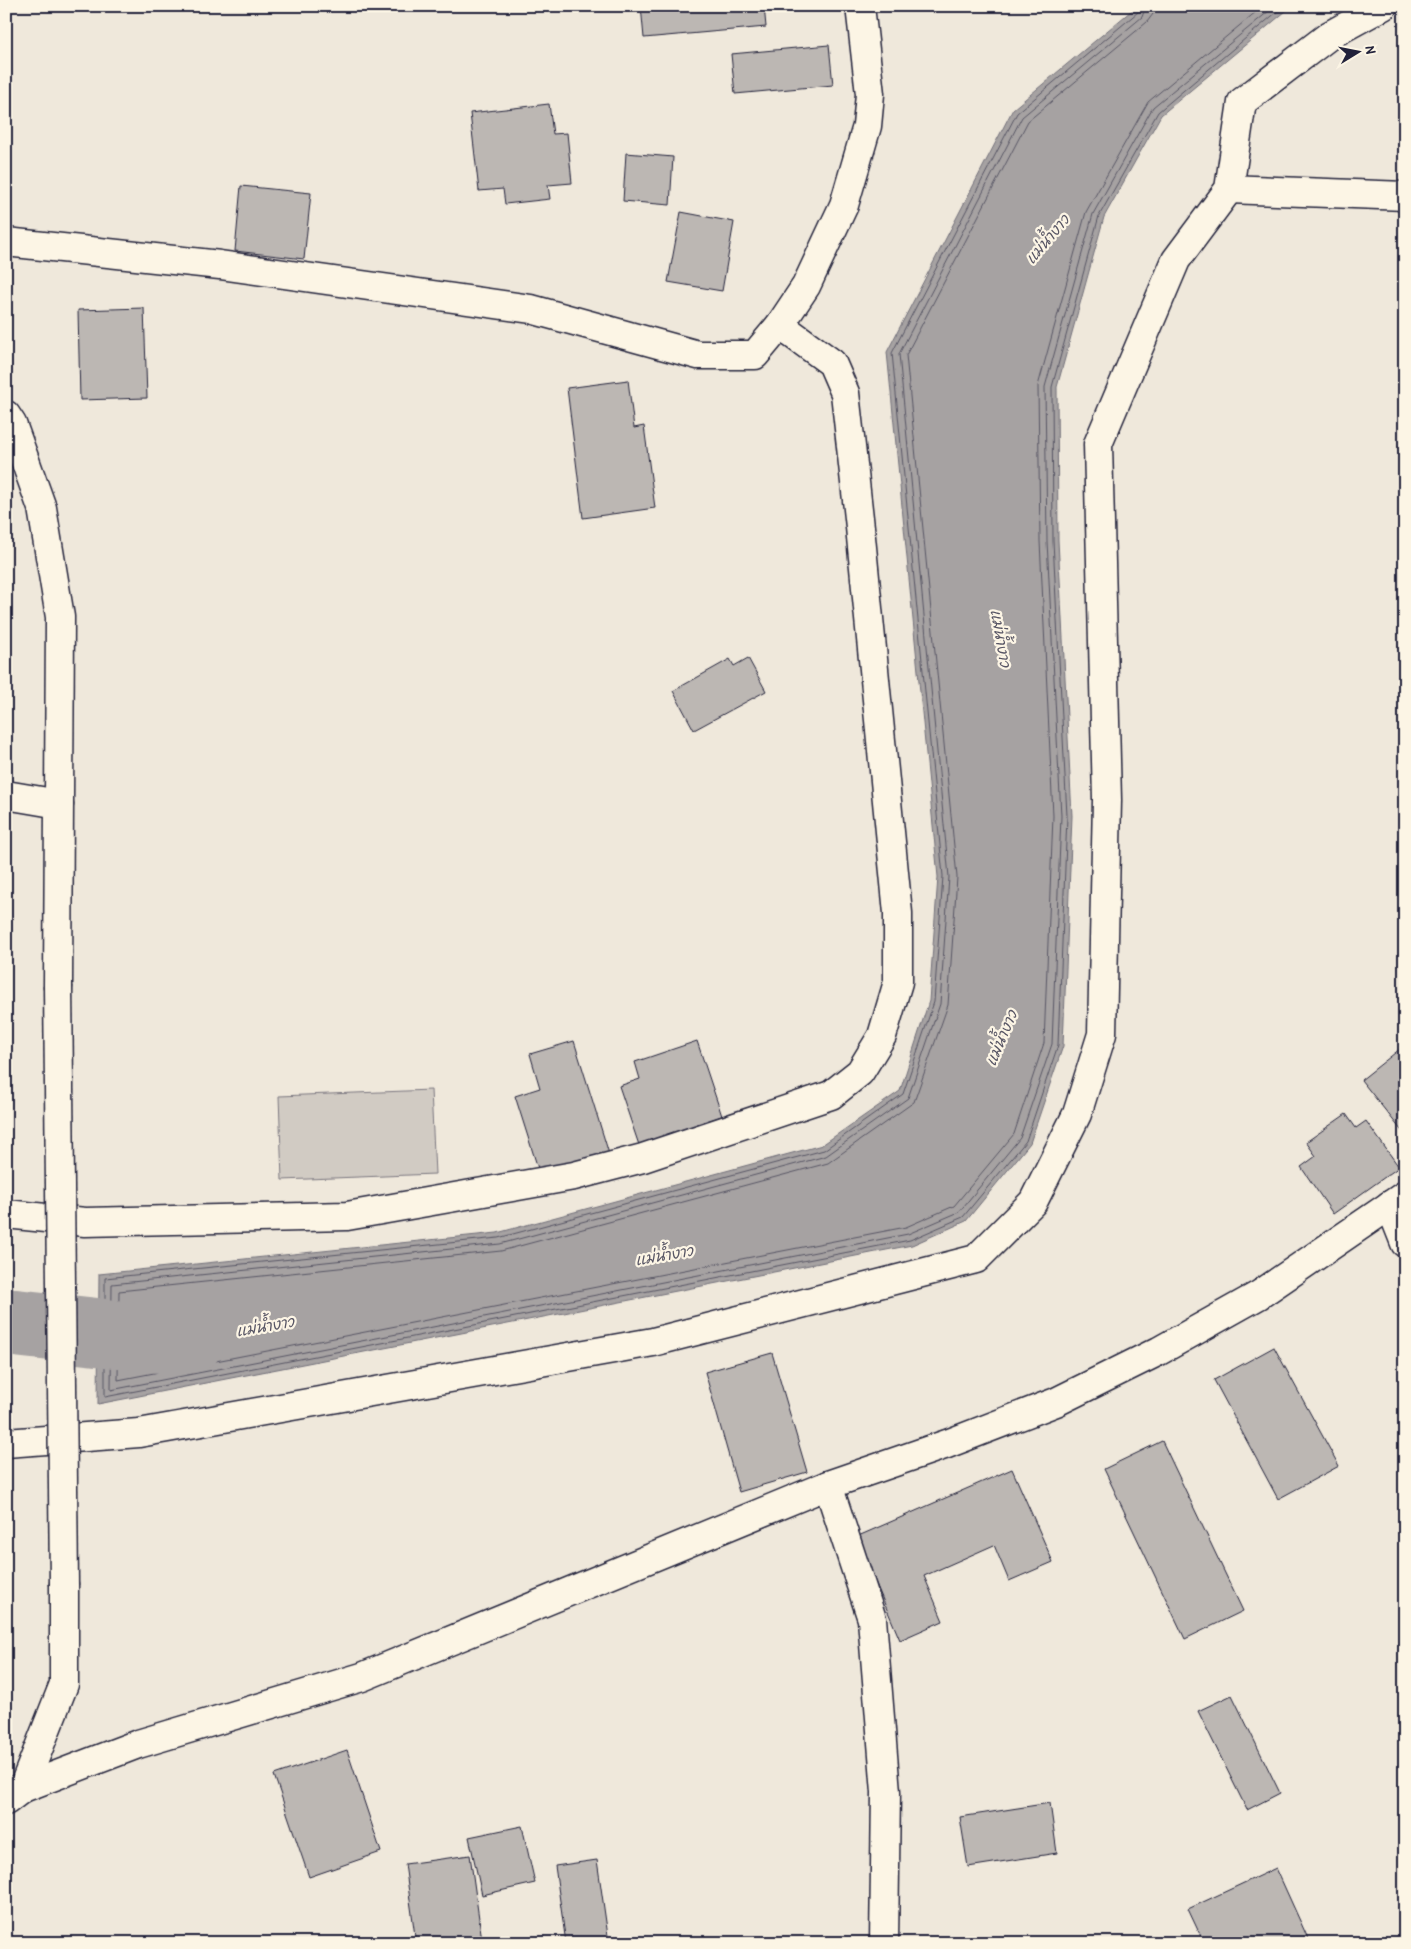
<svg xmlns="http://www.w3.org/2000/svg" width="1411" height="1949" viewBox="0 0 1411 1949" font-family="'Patrick Hand','Playpen Sans Thai',sans-serif">
	<style>
		.green { fill: #d1cbc3; stroke: #7a767f }
		.water { fill: #a6a2a2; stroke: #716f79 }
		.lines { fill: none; stroke-linecap: round; stroke-linejoin: round }
		.shore { stroke: #575564; stroke-width: 1 }
		.river { stroke: #a6a2a2; stroke-width: 68 }
		.building { fill: #bcb7b3; stroke: #22223b }
		.minor-casing { stroke: #22223b; stroke-width: 31 }
		.major-casing { stroke: #22223b; stroke-width: 31 }
		.minor { stroke: #fcf5e5; stroke-width: 28 }
		.major { stroke: #fcf5e5; stroke-width: 28 }
		.major-bridge-casing { stroke: #22223b; stroke-width: 31; stroke-linecap: butt }
		.major-bridge { stroke: #fcf5e5; stroke-width: 28 }
		.labels { text-anchor: middle; dominant-baseline: central; stroke-width: 4.5; stroke-linejoin: round; paint-order: stroke }
		.water-label { font-size: 15px; font-style: italic; fill: #575564; stroke: #fcf5e5 }
	</style>
	<rect width="100%" height="100%" fill="#efe8db"/>
	<filter id="ink" filterUnits="userSpaceOnUse"><feTurbulence type="fractalNoise" baseFrequency=".02" numOctaves="2"/><feDisplacementMap in="SourceGraphic" scale="10" xChannelSelector="R" yChannelSelector="G"/><feConvolveMatrix kernelMatrix="1 2 1 2 8 2 1 2 1" color-interpolation-filters="sRGB"/></filter>
	<g filter="url(#ink)">
		<!-- green -->
		<polygon class="green" points="431,1090 435,1174 282,1180 279,1096"/>
		<!-- water -->
		<polygon class="water" points="1137,6 1292,6 1161,115 1104,217 1057,387 1058,540 1072,816 1063,1046 1030,1143 966,1221 912,1245 98,1404 99,1274 497,1233 822,1145 900,1091 929,1001 938,877 887,352 1013,109"/>
		<g class="lines">
			<!-- shore -->
			<g class="shore">
				<polyline points="1140,6 1138,12 1017,113 892,353 943,876 934,1002 903,1094 824,1150 498,1238 105,1278 105,1397 910,1240 963,1217 1026,1141 1058,1045 1067,816 1053,541 1052,387 1099,216 1158,112 1284,6"/>
				<polyline points="1146,6 1142,17 1022,117 899,354 949,877 940,1004 908,1098 826,1156 500,1244 112,1284 111,1390 908,1234 959,1212 1020,1138 1052,1044 1061,816 1047,541 1045,387 1093,214 1153,107 1275,6"/>
				<polyline points="1154,6 1153,14 1147,22 1028,121 906,355 957,877 948,1005 914,1102 828,1163 501,1251 119,1291 118,1380 906,1227 954,1206 1014,1134 1044,1043 1053,816 1040,541 1038,386 1086,212 1148,102 1263,6"/>
			</g>
			<!-- river -->
			<polyline class="river" points="6,1322 178,1341 191,1339"/>
		</g>
		<!-- building -->
		<g class="building">
			<polygon points="641,6 764,6 766,27 644,38"/>
			<polygon points="829,45 833,85 735,94 731,54"/>
			<polygon points="549,104 553,134 567,133 572,183 548,185 550,199 505,204 503,189 479,191 470,113"/>
			<polygon points="626,153 673,157 670,205 623,201"/>
			<polygon points="241,186 311,193 304,259 235,251"/>
			<polygon points="681,212 734,222 722,291 668,282"/>
			<polygon points="144,308 147,398 80,400 78,310"/>
			<polygon points="628,380 634,428 644,426 655,508 583,518 567,388"/>
			<polygon points="748,658 766,691 694,730 673,691 730,659 734,666"/>
			<polygon points="574,1041 610,1157 541,1178 515,1096 540,1088 530,1054"/>
			<polygon points="697,1041 722,1116 639,1145 619,1086 640,1079 635,1062"/>
			<polygon points="1405,1045 1405,1135 1361,1080"/>
			<polygon points="1346,1114 1356,1128 1366,1121 1399,1167 1333,1214 1301,1167 1316,1156 1306,1142"/>
			<polygon points="1274,1347 1339,1466 1278,1499 1214,1380"/>
			<polygon points="772,1353 807,1472 739,1492 705,1372"/>
			<polygon points="1162,1441 1243,1611 1185,1639 1104,1469"/>
			<polygon points="1012,1469 1053,1562 1009,1581 994,1545 924,1576 943,1621 900,1640 856,1537"/>
			<polygon points="1232,1695 1280,1793 1247,1810 1198,1711"/>
			<polygon points="347,1750 381,1852 309,1877 274,1775"/>
			<polygon points="1050,1803 1057,1853 968,1867 960,1817"/>
			<polygon points="522,1826 535,1883 482,1895 469,1837"/>
			<polygon points="470,1855 482,1940 463,1943 416,1943 405,1864"/>
			<polygon points="597,1860 609,1943 566,1943 555,1866"/>
			<polygon points="1276,1868 1310,1943 1204,1943 1188,1909"/>
			<polygon points="1405,1933 1405,1943 1385,1943"/>
		</g>
		<g class="lines">
			<defs>
				<g id="minor">
					<polyline points="1229,189 1405,196"/>
					<polyline points="6,242 220,265 531,309 698,355 755,355 780,325 806,286 844,205 867,126 870,94 860,6"/>
					<polyline points="6,795 59,804"/>
					<polyline points="1390,1205 1405,1243"/>
					<polyline points="6,1214 85,1222 347,1216 574,1176 643,1158 831,1095 860,1072 882,1036 898,982 898,913 860,527 845,393 832,363 780,325"/>
					<polyline points="6,1443 139,1433 653,1342 976,1259 1033,1202 1077,1114 1102,1034 1107,800 1098,444 1176,260 1229,189 1242,102 1330,35 1383,6"/>
					<polyline points="828,1485 872,1619 886,1792 884,1943"/>
					<polyline points="6,1792 23,1788 138,1744 362,1677 828,1485 947,1444 1056,1402 1159,1351 1259,1295 1405,1195"/>
				</g>
				<g id="major">
					<polyline points="6,415 12,424 42,508 60,617 58,986"/>
					<polyline points="6,1801 23,1788 64,1684 64,1585"/>
				</g>
			</defs>
			<!-- minor casing -->
			<use href="#minor" class="minor-casing"/>
			<!-- major casing -->
			<use href="#major" class="major-casing"/>
			<!-- minor -->
			<use href="#minor" class="minor"/>
			<!-- major -->
			<use href="#major" class="major"/>
			<defs>
				<polyline id="major-bridge" points="58,986 64,1585"/>
			</defs>
			<!-- major-bridge casing -->
			<use href="#major-bridge" class="major-bridge-casing"/>
			<!-- major-bridge -->
			<use href="#major-bridge" class="major-bridge"/>
		</g>
	</g>
	<g class="labels">
		<!-- water labels -->
		<g class="water-label">
			<text transform="translate(1047 239) rotate(-50)">แม่น้ำงาว</text>
			<text transform="translate(1001 638) rotate(80)">แม่น้ำงาว</text>
			<text transform="translate(1001 1038) rotate(-67)">แม่น้ำงาว</text>
			<text transform="translate(664 1255) rotate(-10)">แม่น้ำงาว</text>
			<text transform="translate(265 1326) rotate(-10)">แม่น้ำงาว</text>
		</g>
	</g>
	<!-- margin -->
	<rect width="1411" height="1949" fill="none" stroke="#fcf5e5" stroke-width="25"/>
	<rect x="12" y="12" width="1386" height="1924" fill="none" stroke="#22223b" stroke-width="2" filter="url(#ink)"/>
	<!-- north arrow -->
	<g transform="translate(1358 52) rotate(80)" stroke="#fcf5e5" stroke-width="4" paint-order="stroke">
	<path d="M0-4L9 19L0 12L-9 19Z" fill="#22223b"/>
	<text y="-8" font-size="14" font-weight="bold" text-anchor="middle" fill="#22223b">N</text>
	</g>
</svg>
